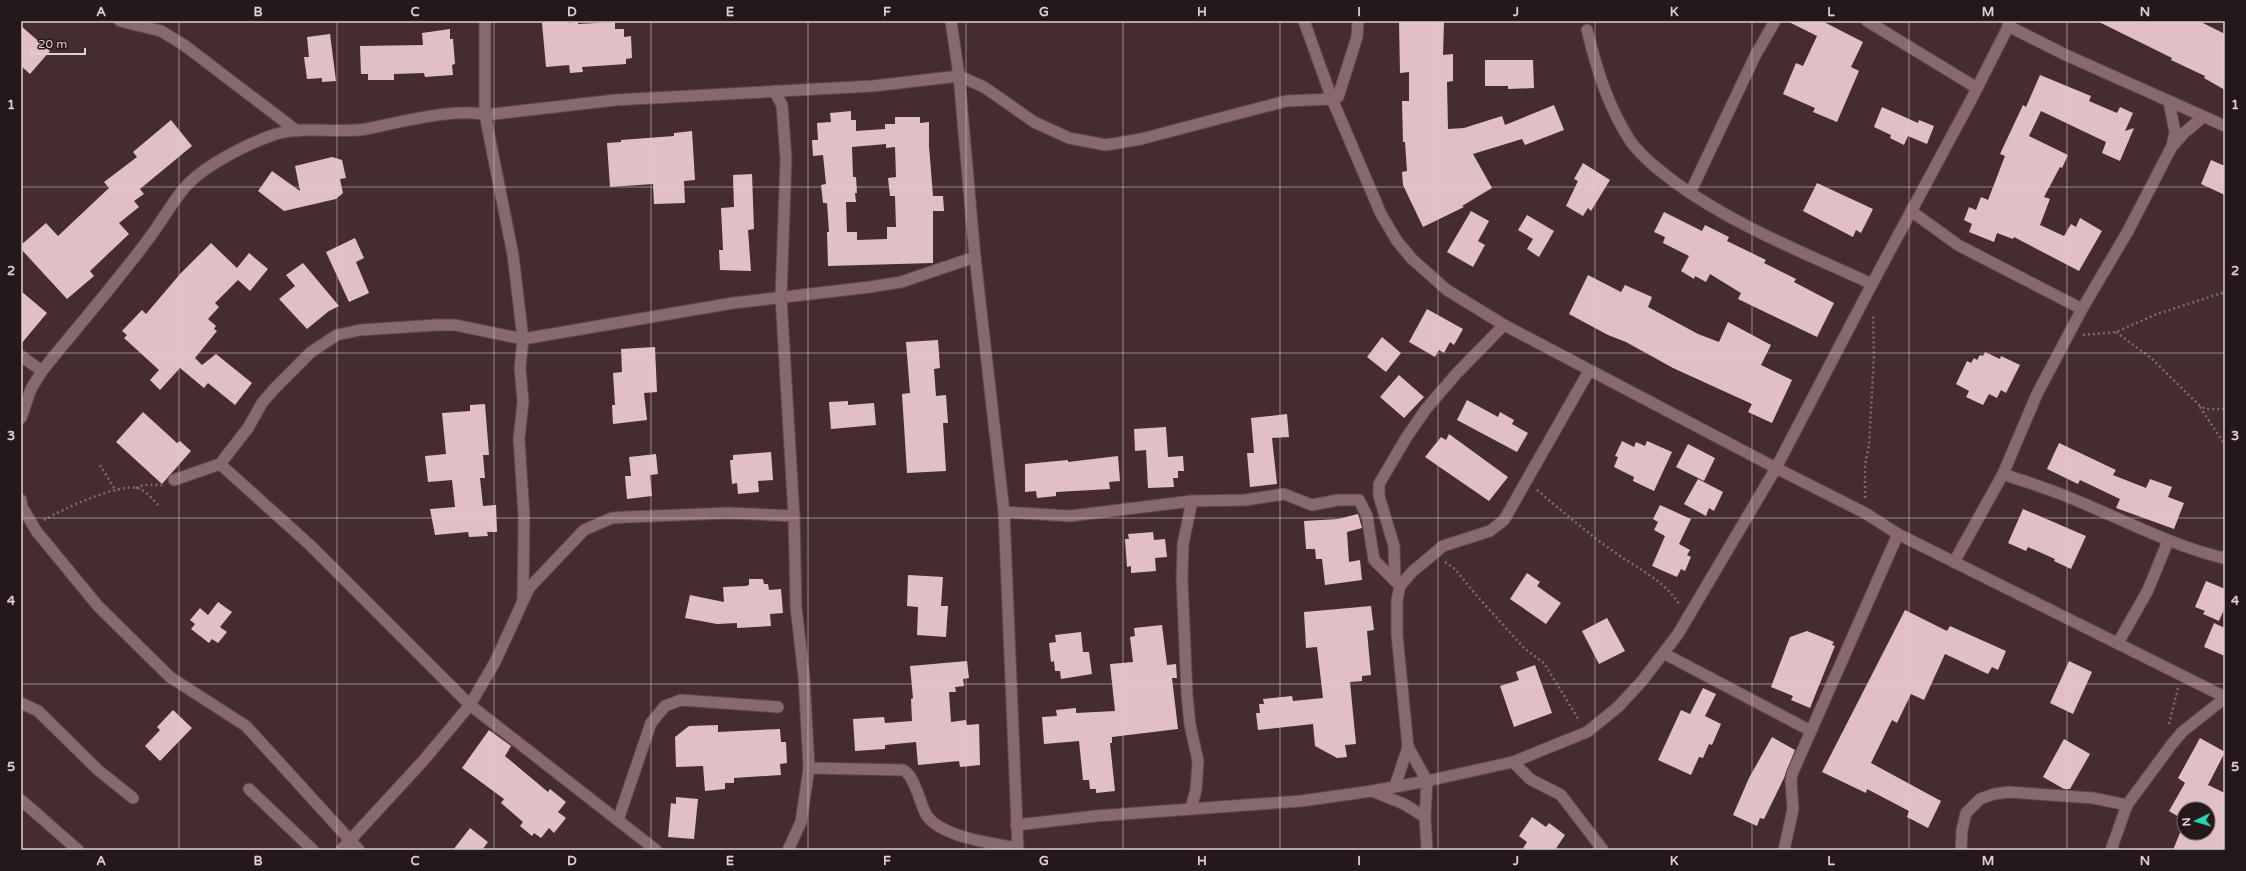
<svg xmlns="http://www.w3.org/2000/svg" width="2246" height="871" viewBox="0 0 2246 871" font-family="'Varela Round',sans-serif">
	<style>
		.building { fill: #e1c0c5; fill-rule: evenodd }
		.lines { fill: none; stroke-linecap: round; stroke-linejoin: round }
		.minor-casing { stroke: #5e484d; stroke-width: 13 }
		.tertiary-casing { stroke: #5e484d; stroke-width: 13 }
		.path { stroke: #806a6f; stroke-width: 2.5; stroke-dasharray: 2 3; stroke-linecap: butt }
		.minor { stroke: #87696e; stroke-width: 11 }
		.tertiary { stroke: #87696e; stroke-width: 11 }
		.grid { fill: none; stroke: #e0cfd2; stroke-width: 1; stroke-opacity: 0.55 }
		.neatline { fill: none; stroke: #e0cfd2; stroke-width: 1.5 }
		.grid-label { font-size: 13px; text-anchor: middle; font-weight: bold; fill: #e0cfd2 }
	</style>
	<rect width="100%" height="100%" fill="#452c31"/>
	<!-- building -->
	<g class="building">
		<polygon points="546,21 568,21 568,23 578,22 578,24 615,22 615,29 624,29 624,37 631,36 632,58 626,59 626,64 582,67 583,72 570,73 569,65 546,67 542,23"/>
		<polygon points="1399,21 1444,21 1443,55 1453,54 1453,81 1447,82 1448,129 1464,128 1502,116 1505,125 1554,105 1564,130 1525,145 1522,139 1473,154 1492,188 1462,206 1464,207 1423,227 1403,185 1402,172 1407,171 1405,142 1403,142 1402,101 1409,101 1409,72 1400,73"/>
		<polygon points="1787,21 1822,21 1863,42 1851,67 1859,71 1837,122 1813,112 1815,108 1783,94 1796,63 1803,66 1817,36"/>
		<polygon points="2097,21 2199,21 2225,34 2225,90 2204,78 2205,76 2171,60 2172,58"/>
		<polygon points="21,26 50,51 30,74 21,66"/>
		<polygon points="450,29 450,39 453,39 455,64 452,65 453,75 425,77 424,73 394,74 394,80 368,80 368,74 361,74 360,46 423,45 422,33"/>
		<polygon points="330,34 336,81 322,82 322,78 307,79 304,57 309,57 307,37"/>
		<polygon points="1485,60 1533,60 1534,88 1508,89 1508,86 1485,86"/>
		<polygon points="2040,75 2091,96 2089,101 2117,113 2120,107 2133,113 2125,131 2134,128 2120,161 2102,153 2106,142 2041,111 2029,136 2068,155 2062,168 2060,167 2044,197 2050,199 2040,225 2064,236 2071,224 2076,227 2080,218 2102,231 2079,271 2014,237 2013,239 1997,233 1994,242 1969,232 1972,224 1964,220 1969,207 1976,210 1981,197 1988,200 2005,156 2000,154 2023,105 2026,107"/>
		<polygon points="1882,107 1918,123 1919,120 1934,126 1927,144 1908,136 1904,145 1890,138 1891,135 1874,127"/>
		<path d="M 851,111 L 851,120 L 856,120 L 856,131 L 885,129 L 885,124 L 895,124 L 895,117 L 920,117 L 920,123 L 929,122 L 929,146 L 933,196 L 943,196 L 944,211 L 933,211 L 933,263 L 828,266 L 827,232 L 829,232 L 827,203 L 823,203 L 821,185 L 826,184 L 823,155 L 813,156 L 812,140 L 818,140 L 817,123 L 831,122 L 830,113 ZM 886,144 L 886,148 L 895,147 L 896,177 L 888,178 L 890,196 L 895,196 L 896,227 L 887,227 L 887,239 L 857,240 L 857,232 L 847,232 L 846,202 L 856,202 L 855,193 L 857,193 L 856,177 L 853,177 L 852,147 Z"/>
		<polygon points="171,120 192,146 140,189 144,194 134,201 139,207 119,223 129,234 90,271 94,276 67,299 21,249 21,245 46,223 58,236 109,188 104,182 137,157 133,152"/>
		<polygon points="692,131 695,180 684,181 685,203 654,204 653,184 610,187 607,143 621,142 621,140 674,136 674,133"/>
		<polygon points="332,157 342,160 346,178 340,179 343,193 336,199 284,211 258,191 272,171 300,191 295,166"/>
		<polygon points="2211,160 2225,166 2225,195 2201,184"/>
		<polygon points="1583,163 1610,180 1591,211 1588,208 1583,216 1566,206 1578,181 1574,179"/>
		<polygon points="752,174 754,229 748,230 751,271 720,270 719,250 723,250 721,208 734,207 733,175"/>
		<polygon points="1817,183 1873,209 1861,233 1856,230 1853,237 1803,211"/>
		<polygon points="1471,211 1489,221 1478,241 1485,245 1473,267 1447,252"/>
		<polygon points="1664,212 1702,231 1705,225 1729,237 1727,241 1766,260 1764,263 1796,279 1794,282 1834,303 1817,337 1738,299 1741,293 1710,274 1706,282 1695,276 1694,279 1681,271 1689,256 1663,243 1665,237 1654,232"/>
		<polygon points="1527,215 1554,231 1539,257 1527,249 1533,239 1518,230"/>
		<polygon points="355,238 364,258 356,262 369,293 349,302 326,252"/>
		<polygon points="211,243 237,268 249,253 268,269 250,291 238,280 215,303 219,307 208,319 216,326 214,329 217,331 195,358 202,365 216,354 252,383 235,405 208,383 204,388 180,368 160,390 150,380 159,370 124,338 127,335 122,331 142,310 146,314 180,274"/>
		<polygon points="303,263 339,306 329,311 307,329 279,299 295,286 286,275"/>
		<polygon points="1588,275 1621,292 1625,285 1652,297 1648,307 1698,334 1719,342 1728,322 1771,345 1761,365 1792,380 1772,423 1748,412 1752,404 1673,368 1626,342 1608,335 1569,314"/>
		<polygon points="21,291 47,313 21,344"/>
		<polygon points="1427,309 1463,329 1454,345 1450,342 1444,353 1439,350 1435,357 1409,342"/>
		<polygon points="1382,337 1401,353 1386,372 1367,357"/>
		<polygon points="938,340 940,368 934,369 936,396 946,395 948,423 943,423 946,471 907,473 902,394 910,393 906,342"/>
		<polygon points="655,347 657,392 644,393 647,420 613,424 612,405 615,405 613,373 622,372 621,349"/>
		<polygon points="1985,352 2000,359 2001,356 2020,365 2006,393 2001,390 1997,398 1989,394 1983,405 1966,397 1969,391 1956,384 1967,361 1971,363 1974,358 1977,360 1980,355 1983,356"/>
		<polygon points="1399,375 1424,397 1404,418 1380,397"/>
		<polygon points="1467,400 1498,417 1500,412 1514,420 1512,424 1528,433 1517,452 1457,420"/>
		<polygon points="848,401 848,405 874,403 876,425 831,429 829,402"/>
		<polygon points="485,404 489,455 483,455 485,478 480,478 483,506 496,505 497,532 487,532 488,536 469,537 468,532 435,535 430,509 455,507 452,480 428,482 425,456 446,454 442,413 470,411 470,405"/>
		<polygon points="143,412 177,443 180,441 191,451 162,484 116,442"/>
		<polygon points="1287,414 1289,437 1272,438 1277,484 1250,487 1247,453 1254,453 1251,418"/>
		<polygon points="1166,427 1168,457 1183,456 1184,471 1178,471 1178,478 1173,478 1174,487 1148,488 1146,450 1135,451 1134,429"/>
		<polygon points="1449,434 1508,477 1489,501 1425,457 1441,437 1446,440"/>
		<polygon points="1622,441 1634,447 1636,442 1645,446 1647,441 1672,452 1654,491 1633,481 1634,477 1614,467 1618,457 1615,456"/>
		<polygon points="2059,443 2116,470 2113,475 2146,488 2150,479 2172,487 2168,497 2184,503 2174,529 2116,508 2120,499 2080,480 2078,484 2047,469"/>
		<polygon points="1688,444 1715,458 1704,481 1676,467"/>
		<polygon points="771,452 773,480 758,481 759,492 738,494 737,483 732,484 730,460 733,460 733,455"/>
		<polygon points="656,454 658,474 650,475 652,496 627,499 625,476 631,476 629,457"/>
		<polygon points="1118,456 1120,481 1109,482 1110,489 1056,492 1056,496 1037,498 1036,491 1025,492 1025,464 1068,460 1068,462"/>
		<polygon points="1698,479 1723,492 1714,511 1709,508 1706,516 1684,504"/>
		<polygon points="1660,505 1691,519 1679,544 1690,550 1687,555 1691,557 1685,571 1681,569 1677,577 1652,566 1665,536 1654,530 1658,522 1653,519"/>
		<polygon points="2023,509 2086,536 2071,569 2054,561 2055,559 2028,547 2026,551 2008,543"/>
		<polygon points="1358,514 1362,528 1347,532 1349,562 1360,560 1362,580 1325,585 1322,559 1316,559 1315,549 1306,549 1304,521 1338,519"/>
		<polygon points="1153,532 1154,540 1165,539 1167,557 1155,558 1156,571 1131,573 1131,566 1127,567 1125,539 1129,539 1128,534"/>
		<polygon points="1527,573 1540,582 1537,586 1561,603 1546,624 1510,599"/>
		<polygon points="908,575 943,577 941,606 948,606 946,637 917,635 918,607 907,606"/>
		<polygon points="749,579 763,579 764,584 768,584 769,590 781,589 783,613 770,614 771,626 737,628 737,623 717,624 685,618 690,595 724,602 723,587 746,586 749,585"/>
		<polygon points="2206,581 2225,589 2225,607 2219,621 2203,614 2205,611 2195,607"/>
		<polygon points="218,602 232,612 220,627 227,632 218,643 212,639 209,643 191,629 195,624 190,620 200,608 208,615"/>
		<polygon points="1371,606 1374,630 1367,631 1371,675 1362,676 1362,681 1350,682 1356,744 1345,745 1347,757 1337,758 1315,746 1313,724 1258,730 1256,713 1260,713 1259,704 1264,704 1263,699 1292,696 1293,701 1323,698 1317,647 1306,648 1304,612"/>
		<polygon points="1905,610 1947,631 1950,626 2006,651 1998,670 1992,667 1988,674 1945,654 1924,700 1911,694 1897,723 1892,720 1871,763 1941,801 1928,828 1907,817 1909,811 1867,789 1866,793 1822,772"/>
		<polygon points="1607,618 1625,651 1599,664 1582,631"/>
		<polygon points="2214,623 2225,628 2225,656 2204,647"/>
		<polygon points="1162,625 1167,665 1176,664 1177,678 1172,678 1178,729 1112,737 1112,743 1110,743 1115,791 1096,793 1096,789 1090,789 1089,780 1083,780 1079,741 1044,744 1042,717 1057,716 1056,710 1076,708 1076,713 1115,711 1110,664 1133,662 1130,637 1135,636 1134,628"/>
		<polygon points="1807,631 1834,642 1832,645 1835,646 1810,708 1791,700 1793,696 1771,687 1790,637"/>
		<polygon points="1081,632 1083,652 1089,652 1092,674 1061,679 1060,671 1055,671 1054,661 1051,662 1049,643 1056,642 1055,635"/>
		<polygon points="967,661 969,678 963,679 964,686 955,687 956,692 949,692 951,722 966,720 967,725 979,724 980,765 960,767 959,761 918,765 916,742 885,745 885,749 855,751 853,719 884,717 885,723 912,721 911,699 913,698 910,666"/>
		<polygon points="2069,661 2092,672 2073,714 2050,703"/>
		<polygon points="1535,665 1552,713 1514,727 1500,686 1519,680 1516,672"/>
		<polygon points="1703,688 1716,694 1705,716 1721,724 1712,745 1709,744 1703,758 1699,757 1691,775 1658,760 1681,710 1690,714"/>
		<polygon points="173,710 192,728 160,761 145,746 160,730 157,727"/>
		<polygon points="718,725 718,732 780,729 781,742 786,742 787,763 780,764 781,775 734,778 734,783 725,783 725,789 705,791 703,766 676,767 675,737 689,726"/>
		<polygon points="489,730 511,746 505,756 548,792 550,789 566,802 558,812 566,818 554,833 549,828 541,838 534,833 532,836 520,826 523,822 501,803 504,799 462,768"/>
		<polygon points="1772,737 1795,750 1784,778 1764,819 1760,818 1757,826 1733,815 1749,778"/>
		<polygon points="2200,738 2225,752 2208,785 2225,793 2225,850 2173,850 2184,823 2184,833 2208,833 2208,809 2184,809 2184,820 2169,811 2185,783 2178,778"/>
		<polygon points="2064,739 2090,754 2070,789 2064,789 2043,777"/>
		<polygon points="676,797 698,799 694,839 668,837 671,803 676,804"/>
		<polygon points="1532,817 1546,827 1549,823 1565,835 1555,850 1522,850 1527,842 1519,836"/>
		<polygon points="470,828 488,842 482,850 453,850"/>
	</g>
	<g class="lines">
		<defs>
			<g id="minor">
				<polyline points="120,21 161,31 184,45 297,131"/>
				<polyline points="485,21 485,115 513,255 523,339 520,368 523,402 519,439 524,516 523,600"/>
				<polyline points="951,21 959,76 975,257 1004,512 1018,850"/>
				<polyline points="1304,21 1332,99 1381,214 1397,241 1412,259 1447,290 1504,325 1776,468 1865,513 1898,534 2225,697"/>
				<polyline points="1867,21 1977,88"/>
				<polyline points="2008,26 2068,56 2225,126"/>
				<path d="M 1587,30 C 1597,70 1608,107 1631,142 C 1643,158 1660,171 1676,183 C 1735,226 1805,253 1872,284"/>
				<polyline points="774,91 782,105 786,159 781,297 794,516 796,607 804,677 809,768 801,822 788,850"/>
				<polyline points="1338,97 1357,37 1358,21"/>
				<polyline points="2169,102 2175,132 2172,146"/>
				<polyline points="1690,193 1755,56 1775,21"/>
				<polyline points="1911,211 1958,245 2082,309"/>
				<polyline points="21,356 42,371"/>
				<path d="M 21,418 L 31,389 L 42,371 C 78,326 116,283 150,237 C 163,220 174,198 189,183 C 208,164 247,144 273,135 C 304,125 335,134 366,129 C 397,123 456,107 485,115 L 615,100 L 873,86 L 959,76 L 984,87 L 1034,122 L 1069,138 L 1106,145 L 1141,139 L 1286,101 L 1332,99"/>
				<polyline points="220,464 311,546 470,705 656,850"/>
				<path d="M 2003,474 C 2023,481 2043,487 2063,495 C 2117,516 2166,544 2223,558 L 2225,556"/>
				<polyline points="174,480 220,464 248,428 262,403 274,389 311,352 337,335 360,330 437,325 455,325 523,339 733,303 870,287 901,282 975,257"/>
				<polyline points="21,500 22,507 37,532 98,606 170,677 246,726 359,850"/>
				<polyline points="1004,512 1070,516 1192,501"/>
				<polyline points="1954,562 2003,474 2037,394 2082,309 2128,231 2171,148 2184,133 2203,117"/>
				<polyline points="1395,581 1394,546 1379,496 1379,484 1406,438 1426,409 1457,373 1504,325"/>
				<polyline points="2118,643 2148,590 2168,541"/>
				<polyline points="1665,654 1811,731"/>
				<polyline points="21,703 38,711 98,770 133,798"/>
				<polyline points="1408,747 1427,781 1425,817 1427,850"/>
				<polyline points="1513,762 1530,779 1561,795 1603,850"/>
				<path d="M 809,768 L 903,770 C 915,775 920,805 927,816 C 942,837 994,844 1018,848"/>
				<polyline points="1395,786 1408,747 1397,635 1397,600 1400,586 1412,572 1443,546 1490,531 1504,520 1589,371"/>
				<polyline points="249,789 313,850"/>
				<polyline points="1372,791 1404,804 1425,817"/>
				<polyline points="1191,808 1196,790 1198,761 1190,725 1187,695 1182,579 1183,544 1192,501 1245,500 1284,494 1312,505 1338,500 1359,500 1367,516 1374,560 1400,586"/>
				<polyline points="618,820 651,723 665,706 681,700 778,707"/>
				<polyline points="1016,825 1096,816 1301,801 1372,791 1427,781 1513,762 1587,732 1618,707 1642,681 1678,634 1776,468 1872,284 1971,100 2011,21"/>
				<polyline points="341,850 423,761 470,705 495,662 529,588 584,530 612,518 628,517 729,513 794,516"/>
				<polyline points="1784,850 1793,809 1791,781 1792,774 1898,534"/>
				<polyline points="1961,850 1962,830 1966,813 1980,799 1994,794 2009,792 2093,798 2127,805"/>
				<polyline points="2111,850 2127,805 2172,744 2182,732 2225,698"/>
			</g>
			<polyline id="tertiary" points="21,800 78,850"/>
		</defs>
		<!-- minor casing -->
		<use href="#minor" class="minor-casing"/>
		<!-- tertiary casing -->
		<use href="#tertiary" class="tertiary-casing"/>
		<!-- path -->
		<g class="path">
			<polyline points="2116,332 2151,358 2200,406 2207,409 2225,409"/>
			<polyline points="2083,335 2116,332 2157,314 2225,292"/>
			<polyline points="2200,407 2225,445"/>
			<polyline points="100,465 116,491"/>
			<polyline points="136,488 143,485 163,485"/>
			<path d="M 1537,490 C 1562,511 1587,533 1613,551 C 1636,568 1663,579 1679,604"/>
			<polyline points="1865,498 1865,465 1869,445 1874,354 1873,314"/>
			<path d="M 44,520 C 63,509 116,484 137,488 C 146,490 154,501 160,507"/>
			<polyline points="1445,562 1455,569 1477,596 1525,649 1544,663 1579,720"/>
			<polyline points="2169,724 2178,688"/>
		</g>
		<!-- minor -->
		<use href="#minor" class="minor"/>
		<!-- tertiary -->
		<use href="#tertiary" class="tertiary"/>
	</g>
	<!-- grid -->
	<path class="grid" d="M 179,21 L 179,850M 337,21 L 337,850M 494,21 L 494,850M 651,21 L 651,850M 808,21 L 808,850M 966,21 L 966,850M 1123,21 L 1123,850M 1280,21 L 1280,850M 1438,21 L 1438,850M 1595,21 L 1595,850M 1752,21 L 1752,850M 1909,21 L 1909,850M 2067,21 L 2067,850M 21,187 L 2225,187M 21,353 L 2225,353M 21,518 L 2225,518M 21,684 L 2225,684"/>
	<!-- border -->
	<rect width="2246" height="871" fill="none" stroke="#24181a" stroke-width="44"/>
	<!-- north arrow -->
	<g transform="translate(2196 821) rotate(265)"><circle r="19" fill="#24181a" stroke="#6f6164"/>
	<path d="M0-3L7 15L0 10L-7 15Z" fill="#28d5ad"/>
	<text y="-6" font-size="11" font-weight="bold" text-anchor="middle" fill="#e0cfd2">N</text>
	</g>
	<!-- scale -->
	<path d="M32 48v6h53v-6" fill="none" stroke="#e0cfd2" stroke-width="2"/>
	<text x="38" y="48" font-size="12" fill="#e0cfd2" stroke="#24181a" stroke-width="3" paint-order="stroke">20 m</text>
	<rect x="22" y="22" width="2202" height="827" class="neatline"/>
	<g class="grid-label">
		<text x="101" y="16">A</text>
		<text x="258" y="16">B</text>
		<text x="415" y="16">C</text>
		<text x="572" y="16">D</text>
		<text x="730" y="16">E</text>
		<text x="887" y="16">F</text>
		<text x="1044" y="16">G</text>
		<text x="1202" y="16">H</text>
		<text x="1359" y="16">I</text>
		<text x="1516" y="16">J</text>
		<text x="1674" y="16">K</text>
		<text x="1831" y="16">L</text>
		<text x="1988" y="16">M</text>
		<text x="2145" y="16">N</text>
		<text x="11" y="109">1</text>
		<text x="2235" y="109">1</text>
		<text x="11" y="275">2</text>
		<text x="2235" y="275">2</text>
		<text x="11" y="440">3</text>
		<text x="2235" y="440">3</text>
		<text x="11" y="605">4</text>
		<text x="2235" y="605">4</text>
		<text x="11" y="771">5</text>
		<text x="2235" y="771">5</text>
		<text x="101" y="865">A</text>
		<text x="258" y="865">B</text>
		<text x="415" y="865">C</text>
		<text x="572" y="865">D</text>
		<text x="730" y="865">E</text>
		<text x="887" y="865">F</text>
		<text x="1044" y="865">G</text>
		<text x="1202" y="865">H</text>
		<text x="1359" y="865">I</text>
		<text x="1516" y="865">J</text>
		<text x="1674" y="865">K</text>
		<text x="1831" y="865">L</text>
		<text x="1988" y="865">M</text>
		<text x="2145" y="865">N</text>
	</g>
</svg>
